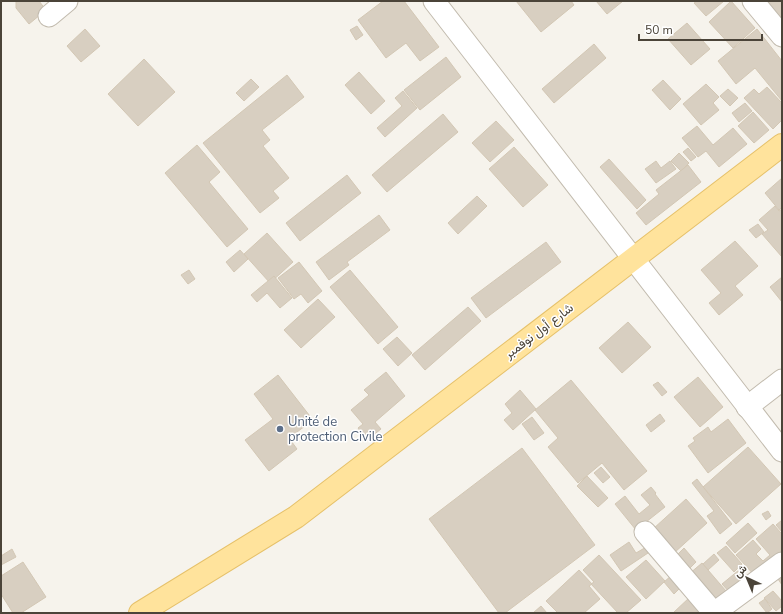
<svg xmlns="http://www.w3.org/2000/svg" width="783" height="614" viewBox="0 0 783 614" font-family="'Nunito Sans',Vazirmatn,sans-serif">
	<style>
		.building { fill: #d8cfc1; stroke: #d3c7b4 }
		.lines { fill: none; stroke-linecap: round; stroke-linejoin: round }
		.minor-casing { stroke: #c2bbae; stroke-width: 23 }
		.major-casing { stroke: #e6c16a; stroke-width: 24 }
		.minor { stroke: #fff; stroke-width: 21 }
		.major { stroke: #ffe39c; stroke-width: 22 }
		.service-dot { fill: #5c6f8a; stroke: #fff; stroke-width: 1.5 }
		.labels { text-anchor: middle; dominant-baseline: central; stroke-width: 3; stroke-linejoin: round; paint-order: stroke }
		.street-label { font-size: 13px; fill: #4b4439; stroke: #fff }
		.service-label { font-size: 13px; fill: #4e5e75; stroke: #fff; text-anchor: start }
	</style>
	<rect width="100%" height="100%" fill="#f6f3ec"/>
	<!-- building -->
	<g class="building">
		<polygon points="16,1 39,1 46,10 29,24 16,8"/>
		<polygon points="383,1 404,1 439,47 420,61 406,43 386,58 358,20"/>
		<polygon points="516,1 571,1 574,5 541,32"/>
		<polygon points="596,1 623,1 607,14"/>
		<polygon points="697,1 724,1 706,16 694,3"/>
		<polygon points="731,1 755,28 733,48 709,22"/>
		<polygon points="761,1 782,1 782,27"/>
		<polygon points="687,23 710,49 691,65 668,39"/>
		<polygon points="357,26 363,35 356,40 350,30"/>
		<polygon points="85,29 100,46 81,62 67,46"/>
		<polygon points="757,29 782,61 782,101 755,68 736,84 718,61"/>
		<polygon points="594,44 606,58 554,103 542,89"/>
		<polygon points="446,57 461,77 420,110 404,90"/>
		<polygon points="144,59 175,92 138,126 108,94"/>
		<polygon points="359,72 385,101 371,114 345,85"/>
		<polygon points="287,75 304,97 262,130 270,140 263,146 289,178 273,191 279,198 260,213 203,143"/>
		<polygon points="251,79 259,87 244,101 236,93"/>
		<polygon points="663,80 681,99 670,110 652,90"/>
		<polygon points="706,84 719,97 713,103 719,110 701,125 683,104"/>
		<polygon points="767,87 782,103 782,120 773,129 744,98 754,89 759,94"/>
		<polygon points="728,89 738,98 730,106 720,96"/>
		<polygon points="403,91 417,108 385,137 377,128 402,106 395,98"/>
		<polygon points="745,103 752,111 739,122 732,113"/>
		<polygon points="753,112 769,130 754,143 738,126"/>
		<polygon points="443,114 458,132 387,192 372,175"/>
		<polygon points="496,121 514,140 490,162 472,143"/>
		<polygon points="697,126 713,145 733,128 747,144 719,167 706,151 698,157 682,138"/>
		<polygon points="197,145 220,172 209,182 248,229 227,247 165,173"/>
		<polygon points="514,147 548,185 523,207 489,169"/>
		<polygon points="688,148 696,157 691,161 683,152"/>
		<polygon points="679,153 689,163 681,171 671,161"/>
		<polygon points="609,159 646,200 637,209 600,167"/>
		<polygon points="656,161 661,168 670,161 676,169 656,183 645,169"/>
		<polygon points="688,165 701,182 646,225 636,213 659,194 656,190"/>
		<polygon points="347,175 361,193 300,241 286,223"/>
		<polygon points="782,178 782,207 779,210 765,193"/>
		<polygon points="477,196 487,206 458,234 448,223"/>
		<polygon points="775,206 779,211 782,209 782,257 762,234 768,230 759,220"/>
		<polygon points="379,215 390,230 347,262 349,265 329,280 316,262"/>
		<polygon points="758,224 764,232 756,238 749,230"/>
		<polygon points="267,233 293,262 270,283 244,254"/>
		<polygon points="735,241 758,266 735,286 743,295 719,315 709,303 721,293 701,270"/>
		<polygon points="546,242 561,262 486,318 471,298"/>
		<polygon points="240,250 248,259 234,272 226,262"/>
		<polygon points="299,262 322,291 308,303 301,294 294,299 278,278"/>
		<polygon points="189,270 195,279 188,284 181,275"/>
		<polygon points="350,270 398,327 378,344 330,287"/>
		<polygon points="274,276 292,298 280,308 267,293 257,302 251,295"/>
		<polygon points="782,277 782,302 770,287"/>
		<polygon points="318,299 335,317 301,348 284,330"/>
		<polygon points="468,307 481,321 425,370 412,355"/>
		<polygon points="628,322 651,347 622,373 599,348"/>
		<polygon points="397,337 412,353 398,366 383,349"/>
		<polygon points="386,372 405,396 375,422 381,429 367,440 358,428 363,424 351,410 369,395 364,390"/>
		<polygon points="278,375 313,420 289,438 297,449 269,471 245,440 273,419 254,394"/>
		<polygon points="698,377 723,407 700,427 674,397"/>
		<polygon points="571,380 647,471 624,490 602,463 578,483 548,447 558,438 535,410"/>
		<polygon points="658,382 667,392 662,396 653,385"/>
		<polygon points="520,390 536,409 513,430 504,420 512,413 505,404"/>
		<polygon points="660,414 665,421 651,432 646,425"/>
		<polygon points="532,417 544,433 534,440 522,424"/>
		<polygon points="728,419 746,443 708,473 688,446 695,441 693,438 708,427 711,432"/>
		<polygon points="748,447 781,484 736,524 703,487"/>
		<polygon points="522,448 595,545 505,613 499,613 429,519"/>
		<polygon points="601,467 610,477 603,483 594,473"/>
		<polygon points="587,476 608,498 598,507 577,486"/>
		<polygon points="697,479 732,524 720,534 707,516 714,511 692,483"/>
		<polygon points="651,487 656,493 655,494 665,507 636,530 615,504 625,496 639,514 650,505 641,495"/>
		<polygon points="686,499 707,523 674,553 653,529"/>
		<polygon points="768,511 771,516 766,520 762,514"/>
		<polygon points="782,520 782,532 776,525"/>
		<polygon points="748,523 757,533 735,553 726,543"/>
		<polygon points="773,524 782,534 782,561 755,576 736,555 753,540 761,549 756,554 763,561 770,555 756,539"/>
		<polygon points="629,542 636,553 648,546 651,551 621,571 610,555"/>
		<polygon points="726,546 742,564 734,572 717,553"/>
		<polygon points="684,548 696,562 687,571 675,557"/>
		<polygon points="12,549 16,557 1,565 1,556"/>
		<polygon points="714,554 719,560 708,570 703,564"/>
		<polygon points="599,555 641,600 626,613 618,613 591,584 594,582 583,570"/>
		<polygon points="646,560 665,581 646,599 626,577"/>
		<polygon points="23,562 46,597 21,613 13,613 1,594 1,576"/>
		<polygon points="702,563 726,591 713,602 689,574"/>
		<polygon points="579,570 592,584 589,586 600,599 584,613 558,613 546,601"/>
		<polygon points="739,570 747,579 731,594 722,584"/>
		<polygon points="782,571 782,585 776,576"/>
		<polygon points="672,575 682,586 674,594 664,582"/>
		<polygon points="773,591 782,601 782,606 776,611 764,598"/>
		<polygon points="690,597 704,613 673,613"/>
		<polygon points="765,599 772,609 767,613 759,603"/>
		<polygon points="541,606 547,613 533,613"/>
	</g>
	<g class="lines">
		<defs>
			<g id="minor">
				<polyline points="434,1 782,451"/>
				<polyline points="753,1 782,36"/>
				<polyline points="49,16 67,1"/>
				<polyline points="747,407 782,380"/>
				<polyline points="645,532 714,613"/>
				<polyline points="714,613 782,563"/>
			</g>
			<polyline id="major" points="140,613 296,517 782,145"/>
		</defs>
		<!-- minor casing -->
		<use href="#minor" class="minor-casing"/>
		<!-- major casing -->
		<use href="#major" class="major-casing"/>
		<!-- minor -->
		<use href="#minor" class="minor"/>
		<!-- major -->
		<use href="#major" class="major"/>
	</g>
	<!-- markers -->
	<circle class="service-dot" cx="280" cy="429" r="4"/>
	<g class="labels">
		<!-- street labels -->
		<g class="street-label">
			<text transform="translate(539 331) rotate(-37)">شارع أول نوفمبر</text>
		</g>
		<!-- service labels -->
		<g class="service-label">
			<text x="288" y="422">Unité de<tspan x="288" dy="15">protection Civile</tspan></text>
		</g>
	</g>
	<!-- border -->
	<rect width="783" height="614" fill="none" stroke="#4b4439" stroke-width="4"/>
	<!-- north arrow -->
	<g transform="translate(747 578) rotate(316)" stroke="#ffffff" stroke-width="3" paint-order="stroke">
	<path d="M0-3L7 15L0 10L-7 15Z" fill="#4b4439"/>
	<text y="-6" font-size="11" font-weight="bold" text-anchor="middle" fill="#4b4439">ش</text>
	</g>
	<!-- scale -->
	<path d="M639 34v6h123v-6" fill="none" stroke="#4b4439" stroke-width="2"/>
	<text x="645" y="34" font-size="12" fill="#4b4439" stroke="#ffffff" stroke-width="3" paint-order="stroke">50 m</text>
</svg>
